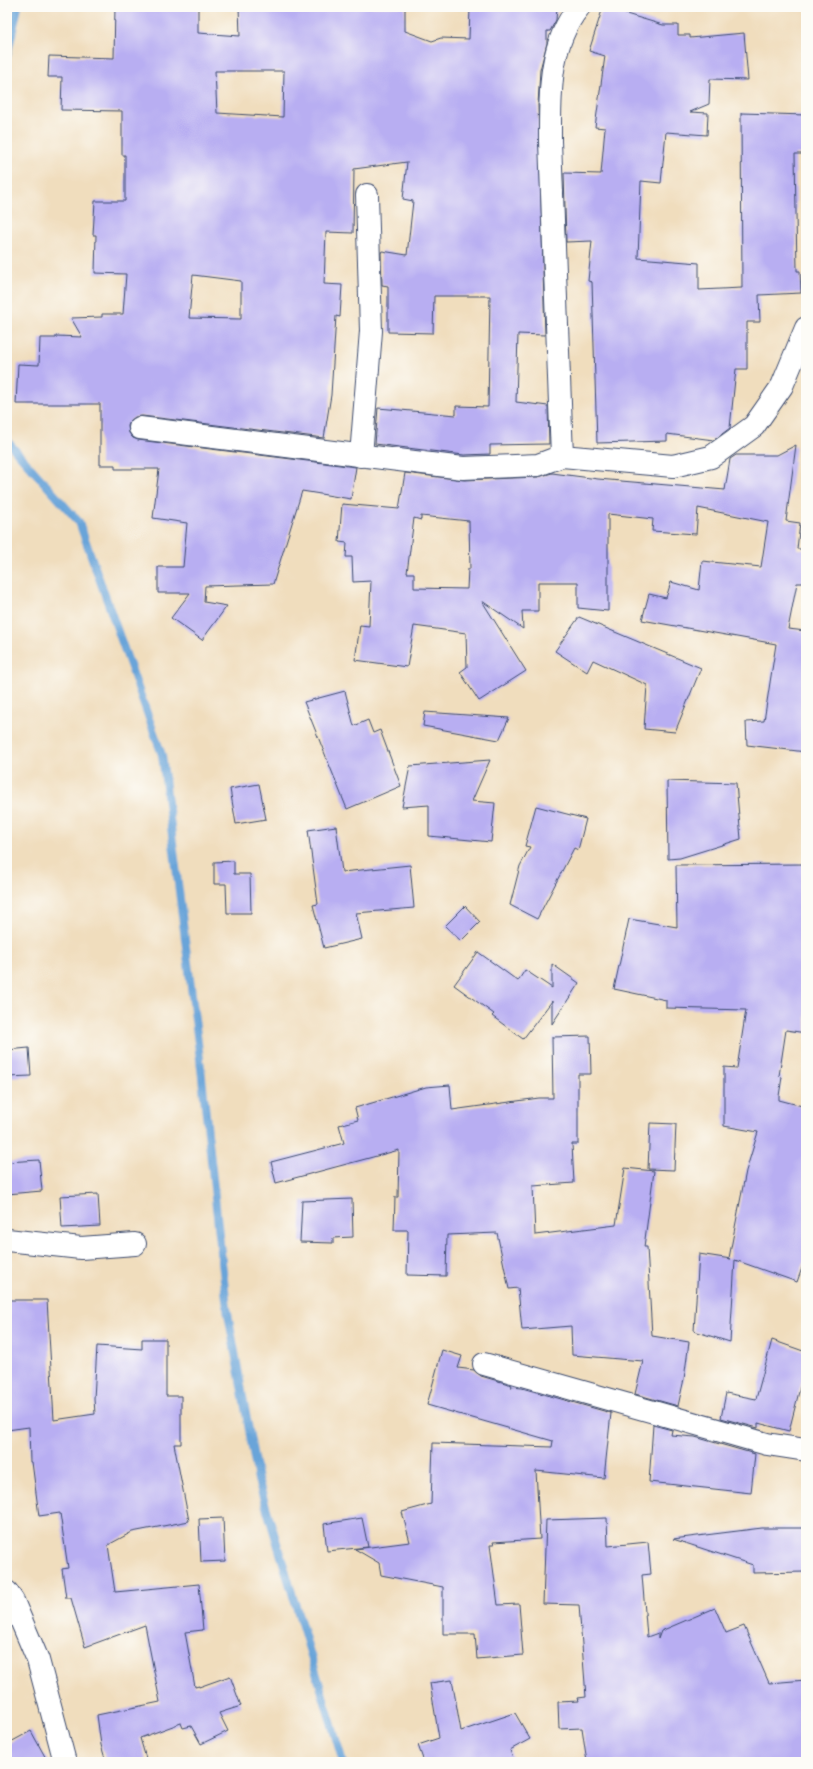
<svg xmlns="http://www.w3.org/2000/svg" width="813" height="1769" viewBox="0 0 813 1769" font-family="'IM FELL English',serif">
	<style>
		.lines { fill: none; stroke-linecap: round; stroke-linejoin: round }
		.stream { stroke: #69a4d9; stroke-width: 8 }
		.building { fill: #b8aef2; fill-rule: evenodd }
		.minor-casing { stroke: #3b496c; stroke-width: 24 }
		.minor { stroke: #fff; stroke-width: 22 }
	</style>
	<rect width="100%" height="100%" fill="#fdfcf7"/>
	<filter id="ink" filterUnits="userSpaceOnUse"><feTurbulence type="fractalNoise" baseFrequency=".025" numOctaves="2"/><feDisplacementMap in="SourceGraphic" scale="8" xChannelSelector="R" yChannelSelector="G"/><feConvolveMatrix kernelMatrix="1 2 1 2 8 2 1 2 1" color-interpolation-filters="sRGB"/></filter>
	<filter id="wash" filterUnits="userSpaceOnUse"><feTurbulence type="fractalNoise" baseFrequency=".012" numOctaves="4" result="noise"/><feDisplacementMap in="SourceGraphic" scale="16" xChannelSelector="R" yChannelSelector="G"/><feGaussianBlur stdDeviation="0.9" result="paint"/><feColorMatrix in="noise" values="0 0 0 0 0 0 0 0 0 0 0 0 0 0 0 0 0 1.4 0 .05"/><feComposite in="paint" operator="in"/></filter>
	<g filter="url(#wash)">
		<rect width="100%" height="100%" fill="#f0ddbd"/>
		<g class="lines">
			<!-- stream -->
			<g class="stream">
				<polyline points="7,56 18,7"/>
				<polyline points="7,441 79,522 162,755 200,1059 227,1308 258,1480 343,1762"/>
			</g>
		</g>
		<g id="blocks">
			<!-- building -->
			<g class="building">
				<path d="M 115,7 L 198,7 L 198,33 L 240,36 L 239,7 L 405,7 L 405,31 L 432,41 L 441,38 L 469,39 L 470,7 L 557,7 L 556,20 L 550,31 L 547,31 L 547,43 L 540,70 L 538,105 L 545,335 L 518,334 L 516,402 L 548,406 L 549,444 L 490,445 L 490,454 L 464,455 L 375,444 L 378,408 L 456,415 L 456,406 L 488,407 L 490,296 L 434,296 L 433,333 L 388,332 L 388,286 L 382,285 L 381,253 L 382,251 L 407,255 L 413,201 L 403,199 L 407,162 L 354,169 L 353,233 L 326,232 L 324,284 L 342,285 L 340,317 L 336,316 L 331,395 L 324,438 L 142,416 L 135,417 L 130,421 L 128,426 L 129,433 L 133,438 L 138,440 L 356,467 L 351,499 L 302,491 L 273,584 L 205,586 L 204,602 L 227,606 L 202,640 L 171,618 L 190,593 L 158,593 L 158,567 L 183,567 L 187,523 L 153,518 L 159,469 L 115,469 L 115,465 L 100,465 L 100,404 L 16,404 L 18,364 L 39,365 L 40,338 L 56,338 L 56,336 L 82,337 L 71,318 L 102,317 L 102,314 L 123,314 L 126,274 L 95,273 L 96,235 L 93,235 L 95,201 L 125,201 L 125,155 L 122,155 L 122,111 L 61,110 L 62,77 L 48,77 L 49,56 L 114,58 ZM 215,71 L 284,71 L 283,117 L 217,113 ZM 193,275 L 241,281 L 241,319 L 189,318 Z"/>
				<polygon points="603,7 663,25 678,25 678,35 690,35 690,38 744,33 748,80 710,79 709,104 690,112 708,113 707,135 666,132 661,183 641,181 638,258 699,263 699,290 742,288 741,113 806,115 806,154 795,154 797,271 800,271 801,293 759,295 760,322 747,322 747,369 736,369 730,428 714,440 667,434 667,441 597,443 592,282 588,281 592,241 566,242 564,173 601,174 605,128 595,127 605,56 589,51"/>
				<path d="M 796,445 L 786,521 L 800,523 L 797,549 L 806,549 L 806,583 L 797,583 L 788,629 L 806,631 L 806,752 L 747,745 L 746,722 L 764,721 L 776,644 L 642,620 L 649,594 L 666,598 L 671,582 L 699,590 L 702,561 L 761,567 L 768,522 L 698,508 L 696,534 L 652,531 L 653,519 L 608,514 L 608,611 L 578,608 L 578,582 L 538,582 L 538,611 L 522,611 L 523,629 L 482,601 L 526,671 L 479,701 L 460,672 L 467,667 L 466,633 L 414,626 L 407,667 L 355,660 L 360,625 L 369,626 L 371,581 L 353,582 L 352,557 L 346,557 L 347,543 L 339,542 L 342,504 L 399,509 L 405,473 L 464,480 L 538,477 L 552,473 L 598,479 L 725,490 L 730,459 L 736,455 L 777,455 ZM 421,516 L 469,521 L 470,569 L 468,569 L 467,589 L 414,588 L 414,573 L 407,573 L 414,518 L 421,520 Z"/>
				<polygon points="579,617 701,668 675,732 644,729 647,685 593,660 587,672 555,651"/>
				<polygon points="345,691 354,726 368,720 373,733 380,730 401,786 347,809 304,702"/>
				<polygon points="425,712 509,718 499,740 423,726"/>
				<polygon points="490,760 472,801 495,803 491,842 429,836 429,805 402,807 410,766"/>
				<polygon points="667,781 736,783 741,839 680,858 668,859"/>
				<polygon points="259,784 266,819 236,824 230,789"/>
				<polygon points="536,806 586,819 578,850 574,848 537,919 510,905 520,866 530,847 525,846"/>
				<polygon points="336,826 342,872 410,865 414,908 356,913 362,939 324,948 313,905 318,904 308,830"/>
				<polygon points="234,861 234,874 250,874 251,913 227,913 226,884 214,884 214,862"/>
				<polygon points="804,864 806,1033 786,1030 779,1076 782,1077 779,1096 779,1100 806,1107 806,1257 797,1282 735,1260 730,1342 694,1331 699,1254 731,1259 729,1258 746,1171 758,1132 724,1126 724,1067 737,1068 746,1010 666,1008 666,1000 614,989 629,919 677,927 676,865"/>
				<polygon points="465,906 480,922 461,941 445,926"/>
				<polygon points="478,952 518,981 525,970 552,988 552,964 579,983 552,1024 552,1001 523,1039 492,1016 494,1014 454,985"/>
				<polygon points="590,1036 591,1074 578,1074 578,1144 572,1144 574,1183 533,1186 535,1235 616,1225 625,1168 654,1171 644,1247 647,1247 652,1336 689,1342 684,1379 678,1406 635,1394 643,1361 572,1355 571,1326 522,1330 518,1288 509,1289 497,1233 447,1235 446,1276 407,1275 408,1230 394,1230 395,1197 398,1197 399,1150 276,1183 271,1162 344,1143 339,1125 358,1120 355,1108 426,1087 450,1085 452,1110 539,1098 553,1098 552,1037"/>
				<polygon points="29,1048 31,1076 7,1077 7,1050"/>
				<polygon points="650,1123 676,1124 674,1170 648,1169"/>
				<polygon points="39,1160 42,1191 7,1194 7,1162"/>
				<polygon points="98,1194 100,1226 62,1228 60,1196"/>
				<polygon points="352,1199 353,1237 333,1238 333,1243 300,1242 302,1201"/>
				<polygon points="7,1300 47,1300 54,1420 95,1414 94,1399 97,1346 142,1349 142,1339 166,1339 166,1396 181,1396 181,1444 174,1444 189,1521 132,1532 108,1545 115,1592 199,1584 203,1630 185,1632 195,1687 199,1686 199,1687 230,1676 241,1706 219,1713 228,1731 201,1744 191,1726 183,1728 181,1723 140,1738 147,1762 106,1762 101,1745 97,1715 160,1702 145,1625 85,1647 71,1598 66,1598 62,1569 68,1568 60,1513 39,1516 32,1462 30,1462 29,1427 7,1430"/>
				<polygon points="772,1340 806,1352 806,1381 802,1380 789,1431 758,1423 758,1428 721,1418 726,1393 756,1399"/>
				<polygon points="442,1350 462,1356 458,1368 474,1370 481,1376 512,1385 511,1387 522,1388 611,1413 604,1478 536,1471 540,1539 493,1542 494,1545 490,1545 498,1605 519,1604 523,1655 477,1659 475,1634 443,1634 443,1587 381,1575 379,1563 355,1549 410,1542 402,1512 431,1504 433,1443 552,1447 553,1441 427,1405"/>
				<polygon points="653,1425 672,1430 671,1435 695,1437 755,1454 751,1493 649,1482"/>
				<polygon points="223,1518 225,1561 201,1562 199,1519"/>
				<polygon points="362,1518 368,1547 327,1551 324,1524"/>
				<polygon points="607,1518 608,1546 648,1542 651,1574 642,1575 647,1637 658,1633 658,1639 661,1631 715,1608 726,1633 744,1626 769,1683 806,1680 806,1762 587,1762 582,1728 559,1729 558,1702 579,1701 578,1698 586,1697 579,1605 543,1604 546,1520"/>
				<polygon points="762,1528 806,1528 806,1572 753,1573 753,1565 673,1539"/>
				<polygon points="452,1680 461,1731 515,1713 530,1739 510,1750 514,1762 424,1762 418,1745 439,1738 430,1683"/>
				<polygon points="31,1731 48,1762 7,1762 7,1744"/>
			</g>
		</g>
	</g>
	<g filter="url(#ink)">
		<use href="#blocks" fill-opacity="0" stroke="#3b496c" stroke-width="1"/>
		<g class="lines">
			<defs>
				<g id="minor">
					<path d="M 140,428 L 463,468 L 538,465 L 562,456 L 550,141 C 550,95 548,45 579,7"/>
					<polyline points="361,456 371,331 367,195"/>
					<polyline points="562,456 673,466 711,457 754,426 782,386 806,328"/>
					<polyline points="7,1240 81,1248 135,1244"/>
					<polyline points="484,1364 767,1444 806,1450"/>
					<polyline points="7,1592 13,1601 38,1660 65,1762"/>
				</g>
			</defs>
			<!-- minor casing -->
			<use href="#minor" class="minor-casing"/>
			<!-- minor -->
			<use href="#minor" class="minor"/>
		</g>
	</g>
	<!-- margin -->
	<rect width="813" height="1769" fill="none" stroke="#fdfcf7" stroke-width="24"/>
</svg>
